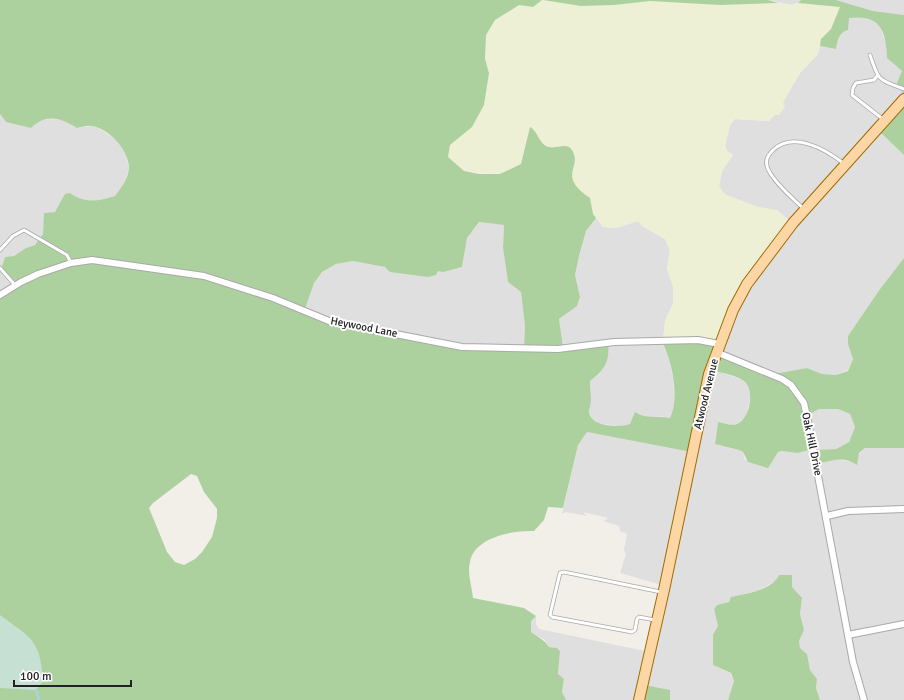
<svg xmlns="http://www.w3.org/2000/svg" width="904" height="700" viewBox="0 0 904 700" font-family="Signika,sans-serif">
	<style>
		.residential { fill: #e0dfdf }
		.farmland { fill: #eef0d5 }
		.forest { fill: #add19e; fill-rule: evenodd }
		.wetland { fill: #c6e0d4 }
		.lines { fill: none; stroke-linecap: round; stroke-linejoin: round }
		.stream { stroke: #aad3df; stroke-width: 2.5 }
		.service-casing { stroke: #a9a9a9; stroke-width: 4.5 }
		.minor-casing { stroke: #a9a9a9; stroke-width: 8 }
		.primary-casing { stroke: #a06b00; stroke-width: 12 }
		.service { stroke: #fff; stroke-width: 3 }
		.minor { stroke: #fff; stroke-width: 6 }
		.primary { stroke: #fcd6a4; stroke-width: 10 }
		.labels { text-anchor: middle; dominant-baseline: central; stroke-width: 4; stroke-linejoin: round; paint-order: stroke }
		.street-label { font-size: 11px; fill: #222; stroke: #fff }
	</style>
	<rect width="100%" height="100%" fill="#f2efe9"/>
	<!-- residential -->
	<g class="residential">
		<polygon points="768,0 801,0 798,3 791,5"/>
		<polygon points="836,0 904,0 904,15 873,11"/>
		<polygon points="863,16 875,21 880,27 886,43 887,58 902,71 904,95 879,131 904,155 904,258 880,289 848,336 848,344 853,359 848,370 836,375 822,374 807,368 774,374 718,352 777,211 758,207 726,195 722,191 719,186 722,171 733,155 727,151 725,145 730,125 735,119 769,121 783,102 800,73 818,54 820,46 836,49 839,36 842,32 848,30 848,18"/>
		<polygon points="0,114 6,122 11,123 50,119 64,120 77,128 91,126 98,128 118,141 126,155 129,169 123,186 115,196 92,202 78,199 70,193 55,212 45,213 43,234 35,245 26,248 14,256 13,286 0,296"/>
		<polygon points="596,218 603,227 616,228 638,221 642,226 665,239 670,250 667,269 673,286 673,304 665,321 663,340 661,340 669,358 673,378 675,408 670,418 661,416 655,418 640,416 630,424 622,427 599,423 592,418 589,412 591,401 590,381 600,373 563,347 559,319 577,305 580,297 575,275 579,256 586,231"/>
		<polygon points="479,222 504,225 503,248 508,282 521,292 525,326 524,348 480,347 337,322 305,309 314,283 322,272 336,264 353,261 385,267 438,271 462,267 467,238"/>
		<polygon points="711,369 741,379 747,384 751,396 746,416 739,423 733,425 718,422 715,444 739,450 743,452 745,460 770,462 778,452 782,451 797,453 807,415 819,409 838,409 850,414 855,427 849,442 836,449 818,450 818,463 836,459 852,462 865,448 904,448 904,700 820,700 816,688 817,679 810,670 807,654 800,648 799,641 804,630 800,614 802,599 792,587 792,576 776,581 757,591 732,597 729,602 717,605 714,609 718,626 715,633 713,665 730,673 734,681 728,700 670,700 669,697 640,700 566,700 563,697 562,692 564,680 558,674 560,651 557,648 549,647 544,639 536,636 531,632 531,621 536,616 536,624 539,629 650,652 665,586 620,573 626,554 624,550 627,534 620,531 619,526 604,521 608,518 583,512 587,516 566,512 562,514 578,445 587,432 691,452"/>
	</g>
	<!-- farmland -->
	<polygon class="farmland" points="542,0 581,6 614,5 650,1 720,5 778,3 791,5 798,3 841,7 831,29 821,39 818,54 800,73 783,102 785,107 779,115 775,115 769,121 735,119 730,125 725,145 727,151 733,155 722,171 719,186 722,191 726,195 758,207 777,210 792,223 771,251 720,343 663,340 665,321 673,304 673,286 667,269 670,250 665,239 642,226 638,221 616,228 603,227 593,214 590,198 579,191 572,180 571,176 575,157 549,147 542,143 532,128 530,128 521,164 500,174 464,171 448,157 450,145 472,127 484,105 489,73 485,59 485,35 495,20 519,5 533,7"/>
	<!-- forest -->
	<g class="forest">
		<path d="M 0,0 L 542,0 L 533,7 L 519,5 L 495,20 L 486,35 L 485,59 L 489,73 L 484,105 L 472,127 L 450,145 L 448,157 L 464,171 L 479,174 L 500,174 L 521,164 L 530,127 C 538,131 539,145 549,147 C 556,149 567,142 572,150 C 583,168 556,175 590,198 L 593,214 L 596,218 L 586,231 L 579,256 L 575,275 L 580,297 L 577,306 L 559,319 L 563,347 L 608,343 C 610,362 604,370 590,381 C 590,388 591,394 591,400 C 591,404 589,409 589,412 C 591,427 620,428 630,424 L 635,412 C 647,420 658,415 670,418 C 680,398 672,359 661,340 L 719,344 L 718,349 L 774,374 L 807,368 L 822,374 L 836,375 L 848,371 L 853,359 L 848,344 L 848,336 L 880,289 L 904,258 L 904,448 L 865,448 L 859,453 L 857,465 C 844,456 832,460 818,464 L 813,449 L 797,453 L 782,451 L 778,452 L 768,468 L 748,462 L 743,452 L 739,450 L 715,444 L 718,422 C 724,423 734,427 739,423 C 750,416 754,393 746,383 C 739,375 721,373 711,370 L 691,452 L 587,432 L 578,445 L 563,508 L 548,507 L 544,520 L 534,531 C 514,530 474,537 470,562 C 467,573 472,587 473,598 L 524,608 L 536,616 L 531,621 L 531,632 C 538,638 543,638 549,647 L 557,648 L 560,651 L 558,674 L 564,679 L 562,692 L 566,700 L 0,700 L 0,296 L 13,286 L 2,267 L 5,257 L 14,256 L 26,248 L 35,245 L 43,234 L 44,213 L 55,212 L 65,194 L 70,193 C 85,204 98,201 115,196 C 121,188 128,179 129,168 C 129,151 110,129 92,126 C 88,125 82,127 77,128 C 61,118 46,113 31,128 L 6,122 L 0,114 ZM 479,222 L 504,225 L 503,248 L 508,282 L 521,292 L 525,326 L 524,347 L 447,344 L 325,319 L 305,309 L 314,283 L 322,272 L 336,264 L 353,261 L 385,267 L 390,272 L 428,277 L 436,275 L 438,271 L 443,272 L 462,267 L 467,238 ZM 819,409 L 838,409 L 850,414 L 855,427 L 849,442 L 836,449 L 815,450 L 808,415 ZM 191,474 L 197,476 L 204,492 L 217,509 L 217,518 L 212,537 L 202,552 L 195,559 L 184,565 L 175,562 L 167,552 L 149,508 L 153,503 Z"/>
		<polygon points="543,0 768,0 778,3 720,5 650,1 614,5 581,6"/>
		<path d="M 801,0 L 836,0 L 873,11 L 904,15 L 904,95 L 897,83 L 902,71 L 887,58 C 886,30 880,14 849,18 L 848,30 C 838,33 838,40 836,49 L 820,46 L 821,39 L 831,29 L 840,7 L 798,3 Z"/>
		<polygon points="904,98 904,155 879,131"/>
		<path d="M 779,575 L 792,575 L 792,587 L 802,598 L 800,614 L 804,630 L 799,641 L 800,648 L 807,654 L 810,670 L 817,679 L 816,688 L 820,700 L 728,700 L 734,681 L 731,673 L 713,665 L 713,635 L 718,626 L 714,609 L 717,605 L 729,602 L 731,597 C 747,593 771,591 779,575 Z"/>
		<polygon points="644,685 670,690 670,700 640,700"/>
	</g>
	<!-- wetland -->
	<path class="wetland" d="M 0,615 C 32,639 40,639 43,681 L 36,690 L 0,688 Z"/>
	<g class="lines">
		<!-- stream -->
		<polyline class="stream" points="36,690 39,700"/>
		<defs>
			<g id="service">
				<path d="M 870,55 C 879,82 878,79 904,89"/>
				<polyline points="877,76 874,80 856,83 853,88 852,95 884,120"/>
				<path d="M 803,208 C 793,199 770,179 767,166 C 765,160 769,154 773,150 C 793,131 825,149 843,163"/>
				<polyline points="0,250 13,236 24,230 67,255 71,263"/>
				<polyline points="0,268 15,285"/>
				<polyline points="655,620 639,617 637,619 635,630 632,632 552,617 550,615 560,573 564,572 661,592"/>
			</g>
			<g id="minor">
				<polyline points="0,295 21,282 38,274 71,263 92,260 204,276 273,298 329,321 462,347 558,349 614,342 698,340 719,344"/>
				<polyline points="716,352 782,379 791,385 804,403 807,417 853,662 864,700"/>
				<polyline points="827,516 848,511 904,509"/>
				<polyline points="848,635 904,624"/>
			</g>
			<polyline id="primary" points="639,700 664,590 709,374 733,310 747,284 793,223 904,99"/>
		</defs>
		<!-- service casing -->
		<use href="#service" class="service-casing"/>
		<!-- minor casing -->
		<use href="#minor" class="minor-casing"/>
		<!-- primary casing -->
		<use href="#primary" class="primary-casing"/>
		<!-- service -->
		<use href="#service" class="service"/>
		<!-- minor -->
		<use href="#minor" class="minor"/>
		<!-- primary -->
		<use href="#primary" class="primary"/>
	</g>
	<g class="labels">
		<!-- street labels -->
		<g class="street-label">
			<text transform="translate(364 327) rotate(11)">Heywood Lane</text>
			<text transform="translate(706 394) rotate(-76)">Atwood Avenue</text>
			<text transform="translate(812 444) rotate(78)">Oak Hill Drive</text>
		</g>
	</g>
	<!-- scale -->
	<path d="M14 680v6h117v-6" fill="none" stroke="#222222" stroke-width="2"/>
	<text x="20" y="680" font-size="12" fill="#222222" stroke="#ffffff" stroke-width="3" paint-order="stroke">100 m</text>
</svg>
